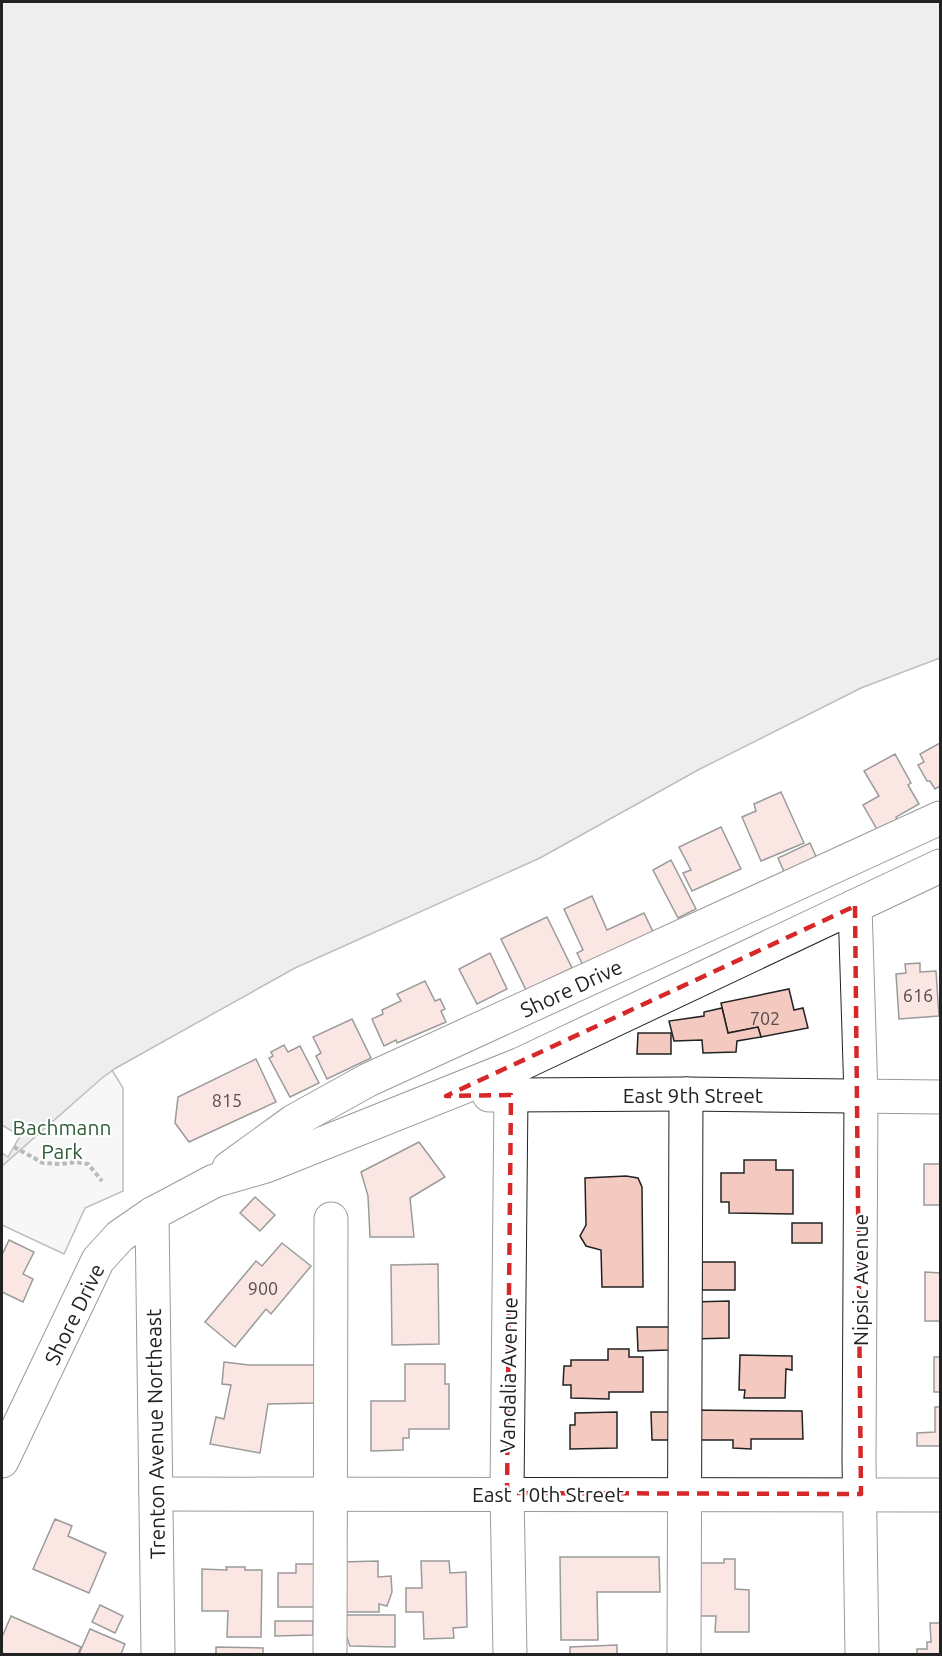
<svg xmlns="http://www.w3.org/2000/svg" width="942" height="1656" viewBox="0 0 942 1656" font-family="Ubuntu,sans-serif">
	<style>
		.green { fill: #eee; stroke: #6f6f6f; stroke-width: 1.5 }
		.water { fill: #d9d9d9; stroke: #6f6f6f; stroke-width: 1.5 }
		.pier { fill: #fff; stroke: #6f6f6f; stroke-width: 1.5 }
		.building { fill: #f3c9c0; stroke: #222; stroke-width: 1.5 }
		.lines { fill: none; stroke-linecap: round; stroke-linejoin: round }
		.minor-casing { stroke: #222; stroke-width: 35 }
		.path { stroke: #646464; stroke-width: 4; stroke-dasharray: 4.5 3; stroke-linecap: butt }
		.minor { stroke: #fff; stroke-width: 33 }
		.marked { fill: none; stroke: #d62828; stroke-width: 4.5; stroke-dasharray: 12 8; stroke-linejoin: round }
		.labels { text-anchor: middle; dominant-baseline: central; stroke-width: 4.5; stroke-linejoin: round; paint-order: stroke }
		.number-label { font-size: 18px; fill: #564c4a }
		.street-label { font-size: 21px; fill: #222; stroke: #fff }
		.park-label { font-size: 21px; fill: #2f5e38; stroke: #fff }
	</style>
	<rect width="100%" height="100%" fill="#fff"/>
	<!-- green -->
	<polygon class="green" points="49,967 123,1088 123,1191 85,1208 64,1254 2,1225 2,998"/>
	<!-- water -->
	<polygon class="water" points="2,2 940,2 940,658 861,688 698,770 540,858 295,968 116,1068 102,1078 2,1166"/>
	<!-- pier -->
	<polygon class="pier" points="2,1125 20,1136 8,1157 2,1153"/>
	<!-- building -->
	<g class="building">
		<polygon points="940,743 940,786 935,789 930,781 927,781 918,765 924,762 920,754"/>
		<polygon points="895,754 911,783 908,785 919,804 896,817 897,820 878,831 863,805 879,796 864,771"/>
		<polygon points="781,792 804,843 761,861 742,817 756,811 754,804"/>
		<polygon points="721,827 741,869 692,891 683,873 691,870 679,847"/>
		<polygon points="810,843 818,861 786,876 778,858"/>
		<polygon points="671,860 696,909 678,918 653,870"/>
		<polygon points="592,896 607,930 644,913 654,934 584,967 577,953 583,950 564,909"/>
		<polygon points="547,917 572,968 526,990 501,939"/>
		<polygon points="490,953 507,989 477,1004 459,969"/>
		<polygon points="920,963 920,972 936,971 939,1016 899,1019 896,974 906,973 905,964"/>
		<polygon points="425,981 435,1001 440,999 445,1009 441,1011 446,1022 397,1043 396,1040 384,1046 372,1019 383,1014 382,1010 401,1001 397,994"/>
		<polygon points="789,989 794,1010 803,1008 808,1028 761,1037 758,1027 728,1033 721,1003"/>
		<polygon points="722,1008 728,1033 758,1027 761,1037 737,1041 736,1052 703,1053 702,1040 674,1041 669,1021 704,1016 704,1012"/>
		<polygon points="352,1019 371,1058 327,1079 316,1056 321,1053 313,1037"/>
		<polygon points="638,1033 671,1033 671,1054 637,1054"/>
		<polygon points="284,1045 288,1052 300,1046 319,1083 290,1097 269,1058 273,1056 271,1052"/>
		<polygon points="256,1059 276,1102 189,1142 175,1123 178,1097"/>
		<polygon points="419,1142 445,1177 410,1198 414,1237 370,1237 368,1196 361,1172"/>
		<polygon points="744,1160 776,1160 776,1170 793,1170 793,1214 729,1213 729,1202 721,1202 721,1173 744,1173"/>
		<rect x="924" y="1164" width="16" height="41"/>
		<polygon points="626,1176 638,1178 642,1187 643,1287 602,1287 601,1250 586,1246 580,1236 586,1225 585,1178"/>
		<polygon points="255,1197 275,1215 260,1231 240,1213"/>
		<rect x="792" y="1223" width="30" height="20"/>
		<polygon points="9,1240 34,1252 23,1274 33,1279 23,1302 2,1292 2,1255"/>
		<polygon points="282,1243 311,1266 271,1314 266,1309 235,1347 205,1322 256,1261 262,1266"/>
		<rect x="702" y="1262" width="33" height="28"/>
		<polygon points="438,1264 439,1344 392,1345 391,1265"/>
		<polygon points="925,1272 940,1273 940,1321 925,1321"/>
		<polygon points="729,1301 729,1338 693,1339 693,1302"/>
		<polygon points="637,1327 669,1327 669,1350 638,1351"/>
		<polygon points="608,1349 629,1349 629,1357 643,1357 643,1392 609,1392 609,1399 571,1398 571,1385 563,1385 564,1366 571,1366 571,1360 608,1360"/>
		<polygon points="740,1355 792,1356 792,1370 786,1369 785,1398 744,1398 745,1390 739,1390"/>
		<rect x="934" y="1357" width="6" height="35"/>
		<polygon points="224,1362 249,1365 316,1365 316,1403 268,1404 260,1453 210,1444 216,1417 224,1419 231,1385 222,1384"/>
		<polygon points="405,1364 445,1364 445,1384 449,1384 449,1429 409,1429 409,1438 403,1438 403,1450 371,1451 371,1401 405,1401"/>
		<polygon points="935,1407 940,1407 940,1446 917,1446 917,1433 935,1432"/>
		<polygon points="688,1410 802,1411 803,1439 751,1439 751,1449 733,1448 733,1440 687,1440"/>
		<polygon points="617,1412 617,1448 570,1449 570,1425 575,1425 575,1413"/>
		<polygon points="651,1412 669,1412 670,1440 652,1440"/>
		<polygon points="55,1519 72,1526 68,1536 106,1553 89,1593 33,1569"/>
		<polygon points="560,1557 659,1557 660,1592 597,1592 598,1640 561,1640"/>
		<polygon points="724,1559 735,1559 735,1589 749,1590 749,1632 715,1632 716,1616 697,1616 696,1563 724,1563"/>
		<polygon points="378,1561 378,1577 391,1576 392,1592 387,1606 379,1604 379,1612 343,1612 342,1562"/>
		<polygon points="421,1561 449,1561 450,1573 466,1572 467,1627 453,1628 454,1638 424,1639 423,1612 406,1612 406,1588 422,1588"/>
		<polygon points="296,1564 318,1564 318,1607 278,1607 278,1573 296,1573"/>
		<polygon points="226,1567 245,1567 245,1570 262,1570 261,1637 227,1637 228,1611 202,1611 202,1569 227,1570"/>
		<polygon points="100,1605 123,1616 115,1633 92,1622"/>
		<polygon points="343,1615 395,1615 395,1647 350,1646 342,1625"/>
		<polygon points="11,1616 81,1647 78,1654 5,1654 2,1653 2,1637"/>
		<polygon points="275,1621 313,1621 313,1635 275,1636"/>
		<polygon points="930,1623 940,1623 940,1654 917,1654 917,1649 927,1649 927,1642 931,1642"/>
		<polygon points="90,1629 125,1644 121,1654 79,1654"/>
		<polygon points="617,1645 617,1654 570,1654 570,1647"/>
		<polygon points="216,1647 263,1648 263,1654 216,1654"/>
	</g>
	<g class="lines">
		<defs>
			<g id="minor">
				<polyline points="855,906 861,1096 859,1460 862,1654"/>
				<polyline points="489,1095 686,1094 940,1097"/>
				<polyline points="229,1168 294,1121 368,1080 940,818"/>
				<polyline points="152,1214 158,1654"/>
				<polyline points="2,1461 98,1260 120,1236 152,1214 214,1181 266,1166 521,1064 940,866"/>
				<polyline points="156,1494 940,1495"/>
				<polyline points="330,1654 331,1219"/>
				<polyline points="510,1654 507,1493 511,1095"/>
				<polyline points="684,1654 686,1094"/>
			</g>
		</defs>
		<!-- minor casing -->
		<use href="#minor" class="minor-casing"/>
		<!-- path -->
		<polyline class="path" points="14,1147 43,1163 61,1164 76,1162 88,1164 102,1181"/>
		<!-- minor -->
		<use href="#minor" class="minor"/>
	</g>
	<!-- marked area -->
	<path d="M0 0H942V1656H0ZM 855,906 L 861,1494 L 507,1493 L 511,1095 L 446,1096 Z" fill="#fff" fill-opacity=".55" fill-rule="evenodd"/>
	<path class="marked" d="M 855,906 L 861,1494 L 507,1493 L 511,1095 L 446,1096 Z"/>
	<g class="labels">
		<!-- number labels -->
		<g class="number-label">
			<text x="918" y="995">616</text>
			<text x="765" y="1018">702</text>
			<text x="227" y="1100">815</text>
			<text x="263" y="1288">900</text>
		</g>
		<!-- street labels -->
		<g class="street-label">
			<text transform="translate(571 988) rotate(-25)">Shore Drive</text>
			<text x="693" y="1095">East 9th Street</text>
			<text transform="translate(860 1280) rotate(-90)">Nipsic Avenue</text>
			<text transform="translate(74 1314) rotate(-64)">Shore Drive</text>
			<text transform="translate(508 1375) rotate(-89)">Vandalia Avenue</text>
			<text transform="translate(155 1434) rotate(-91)">Trenton Avenue Northeast</text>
			<text x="548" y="1494">East 10th Street</text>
		</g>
		<!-- park labels -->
		<g class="park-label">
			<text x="62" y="1127">Bachmann<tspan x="62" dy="24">Park</tspan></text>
		</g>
	</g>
	<!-- border -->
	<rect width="942" height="1656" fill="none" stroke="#222222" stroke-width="6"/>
</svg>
